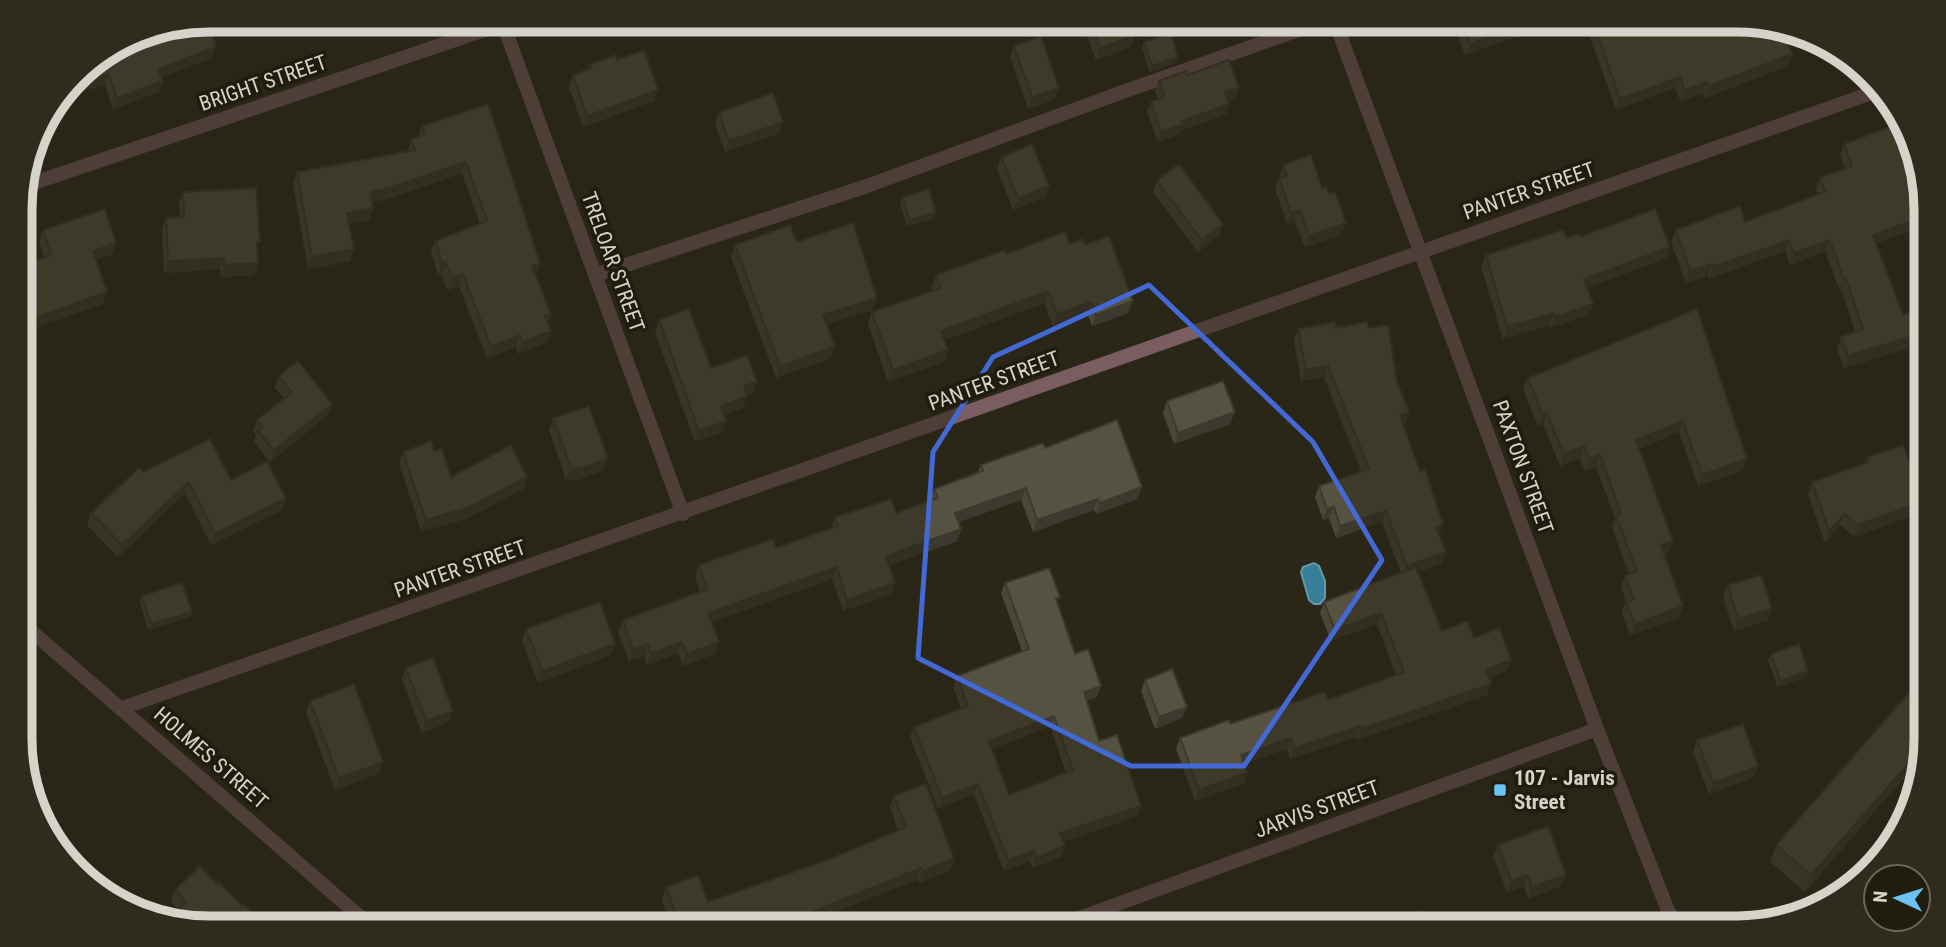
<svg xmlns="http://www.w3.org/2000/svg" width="1946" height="947" viewBox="0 0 1946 947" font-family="'Roboto Condensed',sans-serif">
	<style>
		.water { fill: #377e99; stroke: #6798a8; stroke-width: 2 }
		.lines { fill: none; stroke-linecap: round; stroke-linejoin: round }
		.lane { stroke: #795d61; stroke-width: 14 }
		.street { stroke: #795d61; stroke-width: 14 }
		.wall { fill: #4a4739; fill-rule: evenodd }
		.shaded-wall { fill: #3c392e }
		.building { fill: #565242; stroke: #3c392e; stroke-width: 2; fill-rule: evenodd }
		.marked { fill: none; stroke: #4269d5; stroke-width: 5; stroke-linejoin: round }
		.poi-dot { fill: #6ac3f1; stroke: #211d0e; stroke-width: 2.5 }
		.labels { text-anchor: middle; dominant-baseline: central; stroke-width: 7; stroke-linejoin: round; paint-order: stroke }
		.street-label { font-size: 21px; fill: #d6d3ca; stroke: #211d0e }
		.poi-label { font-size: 21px; font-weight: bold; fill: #d6d3ca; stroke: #211d0e; text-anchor: start }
		.rim { fill: none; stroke: #d6d3ca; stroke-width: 9 }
	</style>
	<rect width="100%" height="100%" fill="#2a2618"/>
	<!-- water -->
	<polygon class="water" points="1314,563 1319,566 1325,581 1325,598 1320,604 1314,604 1309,600 1301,572 1303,567"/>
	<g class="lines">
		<!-- lane -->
		<polyline class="lane" points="595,275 867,186 1117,94 1330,19"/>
		<!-- street -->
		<g class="street">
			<polyline points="1334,19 1597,729 1667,908 1677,927"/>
			<polyline points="503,24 683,514"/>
			<polyline points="22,187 517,19"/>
			<polyline points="21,622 373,928"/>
			<path d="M 122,708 C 709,505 1294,295 1880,90"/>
			<polyline points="1052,928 1597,729"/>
		</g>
	</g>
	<!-- wall -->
	<g class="wall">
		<polygon points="257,19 291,19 261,31"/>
		<polygon points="828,19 873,19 833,34"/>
		<polygon points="882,19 924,19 886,32"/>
		<polygon points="929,19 968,19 933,32"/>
		<polygon points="1089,19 1135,35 1131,47 1096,60 1085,30"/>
		<polygon points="1458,19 1521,19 1518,36 1465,55 1455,27"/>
		<polygon points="1588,19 1738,19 1792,54 1788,66 1705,98 1703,93 1681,102 1675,88 1616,110 1586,25"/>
		<polygon points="1144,42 1178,57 1176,63 1150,72 1142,48"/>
		<polygon points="1014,46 1059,88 1055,99 1028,109 1010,57"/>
		<polygon points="212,58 161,77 163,81 159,92 113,109 105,85 83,66"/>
		<polygon points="617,60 654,101 583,127 569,87 573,75 588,70 590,64"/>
		<polygon points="1187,75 1235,97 1228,100 1229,104 1226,114 1182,130 1180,134 1158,142 1147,112 1151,102 1158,100 1155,91 1159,81"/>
		<polygon points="488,104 540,263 535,275 551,314 548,322 551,331 547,342 518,354 516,347 487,358 459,286 447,290 441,274 438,275 431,252 435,241 480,224 462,173 388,199 372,202 373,208 369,220 349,223 350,261 308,269 293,183 297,172 408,152 411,139 418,137 422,126"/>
		<polygon points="719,112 783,122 779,133 725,152 715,124"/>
		<polygon points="1844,144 1912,172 1925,184 1925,226 1876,243 1903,315 1926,306 1926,343 1844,368 1837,349 1841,337 1855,332 1842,291 1840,291 1825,251 1790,265 1785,251 1709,279 1708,276 1686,283 1671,242 1676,230 1745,222 1818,195 1816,189 1820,178 1845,169 1840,155"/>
		<polygon points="1001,157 1049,186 1045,197 1013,210 997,169"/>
		<polygon points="1283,165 1322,188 1341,235 1305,247 1295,222 1287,224 1275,189"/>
		<polygon points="1157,181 1219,236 1198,252 1153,192"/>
		<polygon points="183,192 257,249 258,263 254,275 221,277 220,269 164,273 162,229 166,218 180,217 179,204"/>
		<polygon points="903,197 934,219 907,226 900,203"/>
		<polygon points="43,230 116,243 112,254 96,260 103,304 20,333 20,266 44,257 39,242"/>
		<polygon points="1580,237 1670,247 1666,258 1587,288 1593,304 1588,315 1550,328 1549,325 1503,339 1481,267 1486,255 1566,238"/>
		<polygon points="797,242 872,310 827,324 831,358 776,378 731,257 735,245"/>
		<polygon points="1070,244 1085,245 1128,313 1092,326 1087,313 1053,326 1044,303 945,340 948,350 944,362 888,382 868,324 872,312 933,291 932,287 936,275 1006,254"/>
		<polygon points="1697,309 1743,470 1698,486 1679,432 1639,449 1669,552 1664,554 1683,606 1679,618 1630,635 1622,613 1626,601 1621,587 1625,576 1629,574 1612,527 1615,518 1596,467 1585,471 1580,458 1560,466 1543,424 1538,426 1523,389 1528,378"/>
		<polygon points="659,320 711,368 753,393 747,395 743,408 724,415 722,432 695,442 655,332"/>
		<polygon points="1336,328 1369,328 1397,382 1409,412 1405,424 1403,424 1439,535 1442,563 1418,572 1442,631 1474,638 1511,660 1507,671 1489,678 1491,684 1487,695 1357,740 1356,737 1290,759 1287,749 1244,763 1247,773 1243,784 1195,801 1176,749 1180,738 1328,700 1396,675 1377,624 1331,641 1320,613 1324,602 1401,573 1382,522 1336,538 1329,518 1323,520 1315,497 1319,486 1361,471 1324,377 1301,381 1294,340 1298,329"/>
		<polygon points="279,376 332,404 328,415 270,462 254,442 256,436 253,431 257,420 284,398 275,388"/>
		<polygon points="1167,401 1230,424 1174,444 1163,413"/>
		<polygon points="553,418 604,470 577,480 566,480 549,430"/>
		<polygon points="1045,448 1137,499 1096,514 1094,510 1033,532 1021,500 958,522 961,529 957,541 889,565 895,583 891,594 843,611 832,579 712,622 715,654 683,666 678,653 647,665 644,656 629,661 618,632 623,620 700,592 695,577 699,565 776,548 831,529 835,517 896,513 930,501 934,489 978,472 981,465"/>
		<polygon points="434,451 451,477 527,477 523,489 466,519 421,531 399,463 403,452"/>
		<polygon points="1867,457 1919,513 1854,537 1840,525 1825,543 1808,494 1812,482 1865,463"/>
		<polygon points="143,472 231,480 282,510 211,545 185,493 118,557 87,525 91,513"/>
		<path d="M 1005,583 L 1057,604 L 1075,654 L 1097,697 L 1087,700 L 1099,741 L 1141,806 L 1137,816 L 1064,842 L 1061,857 L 1032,868 L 1030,861 L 1004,871 L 974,794 L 938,809 L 910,737 L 914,727 L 961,708 L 953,687 L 957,676 L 1022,651 L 1001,593 ZM 1050,726 L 1066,773 L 1009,795 L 992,749 Z"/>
		<polygon points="1728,585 1772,609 1768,620 1734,631 1723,597"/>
		<polygon points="142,596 192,612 190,617 148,630 140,602"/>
		<polygon points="526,629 615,644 611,655 538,683 522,641"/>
		<polygon points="1771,654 1806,677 1778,687 1768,660"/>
		<polygon points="406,668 449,722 422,733 402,679"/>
		<polygon points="1145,680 1182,718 1155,729 1141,691"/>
		<polygon points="310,701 379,773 335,790 306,712"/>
		<polygon points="1927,739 1923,756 1805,892 1770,862 1776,845"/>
		<polygon points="1697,740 1758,766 1754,777 1709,794 1693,752"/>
		<polygon points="894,796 954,859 950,871 918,883 917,880 803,924 801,928 672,928 662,899 666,887 708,902 825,861 898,830 890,807"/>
		<polygon points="1498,845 1561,886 1528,899 1524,886 1507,892 1493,856"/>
		<polygon points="217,884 242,906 179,910 171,902 175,890"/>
	</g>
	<!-- shaded-wall -->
	<g class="shaded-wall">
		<polygon points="266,19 291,19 261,31"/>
		<polygon points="846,19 873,19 833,34 837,23"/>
		<polygon points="895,19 924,19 886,32 890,21"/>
		<polygon points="940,19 968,19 933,32 937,20"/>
		<polygon points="1522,24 1518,36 1465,55 1470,44"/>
		<polygon points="1135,35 1131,47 1096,60 1100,48"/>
		<polygon points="216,47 212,58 154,80 158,69"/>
		<polygon points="1792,54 1788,66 1705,98 1709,86"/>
		<polygon points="1178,57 1176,63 1150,72 1152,66"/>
		<polygon points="109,74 105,85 58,99 68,86"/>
		<polygon points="1680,77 1675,88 1616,110 1620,99"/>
		<polygon points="163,81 159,92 113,109 117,98"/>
		<polygon points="1707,82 1703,93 1681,102 1685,90"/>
		<polygon points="1239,87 1235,97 1221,102 1225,92"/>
		<polygon points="1059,88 1055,99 1028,109 1032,97"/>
		<polygon points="658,90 654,101 583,127 587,116"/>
		<polygon points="1229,104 1226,114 1182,130 1180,134 1158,142 1161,132 1182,121"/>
		<polygon points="783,122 779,133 725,152 729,141"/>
		<polygon points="466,162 462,173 388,199 365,203 370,192"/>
		<polygon points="1049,186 1045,197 1013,210 1018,198"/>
		<polygon points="373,208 369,220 343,225 347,213"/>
		<polygon points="1300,210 1295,222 1287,224 1291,213"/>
		<polygon points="936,213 934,219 907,226 909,220"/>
		<polygon points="1925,216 1925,226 1869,246 1873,235"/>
		<polygon points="1346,223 1341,235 1305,247 1309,236"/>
		<polygon points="1223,224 1219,236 1198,252 1202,240"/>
		<polygon points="1789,240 1785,251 1709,279 1713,267"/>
		<polygon points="1830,240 1825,251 1790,265 1794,253"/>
		<polygon points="116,243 112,254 89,263 93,251"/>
		<polygon points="1670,247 1666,258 1580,291 1584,279"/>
		<polygon points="354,249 350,261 308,269 312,257"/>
		<polygon points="224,258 220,269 164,273 168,261"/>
		<polygon points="446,262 441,274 438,275 442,263"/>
		<polygon points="258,263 254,275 221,277 225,265"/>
		<polygon points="540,263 536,274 528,277 532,266"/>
		<polygon points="1712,264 1708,276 1686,283 1690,271"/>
		<polygon points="463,274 459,286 447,290 452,278"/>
		<polygon points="1846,279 1842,291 1840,291 1844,280"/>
		<polygon points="1048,291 1044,303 937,343 941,331"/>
		<polygon points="107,292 103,304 20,333 23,322"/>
		<polygon points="877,298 872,310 819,326 823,315"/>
		<polygon points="1133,301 1128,313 1092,326 1096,315"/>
		<polygon points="1091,302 1087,313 1053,326 1057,314"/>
		<polygon points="1593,304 1588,315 1550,328 1555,317"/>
		<polygon points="1554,313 1549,325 1503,339 1507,327"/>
		<polygon points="551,331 547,342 518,354 522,342"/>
		<polygon points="1926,332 1926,343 1844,368 1848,356"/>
		<polygon points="520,335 516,347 487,358 491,347"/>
		<polygon points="835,346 831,358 776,378 780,367"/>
		<polygon points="948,350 944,362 888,382 893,370"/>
		<polygon points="1328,366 1324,377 1301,381 1306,370"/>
		<polygon points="757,382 753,393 739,398 744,386"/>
		<polygon points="747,396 743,408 717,417 721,406"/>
		<polygon points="332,404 328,415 270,462 274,450"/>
		<polygon points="1235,412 1230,424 1174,444 1178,433"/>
		<polygon points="1409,412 1405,424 1396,427 1400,415"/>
		<polygon points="1547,413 1543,424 1538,426 1543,415"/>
		<polygon points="726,421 722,432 695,442 699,431"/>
		<polygon points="1683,421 1679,432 1631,452 1636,440"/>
		<polygon points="1584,446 1580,458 1560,466 1564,454"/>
		<polygon points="1600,455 1596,467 1585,471 1589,459"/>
		<polygon points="608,459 604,470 577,480 566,480 571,468"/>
		<polygon points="1747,459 1743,470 1698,486 1702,475"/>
		<polygon points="527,477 523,489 466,519 421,531 426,520"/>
		<polygon points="189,482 185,493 118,557 122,545"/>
		<polygon points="1142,487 1137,499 1096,514 1100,503"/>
		<polygon points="1026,488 1021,500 951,525 955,513"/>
		<polygon points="286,498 282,510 211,545 215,534"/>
		<polygon points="1098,499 1094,510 1033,532 1037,520"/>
		<polygon points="1924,501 1919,513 1854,537 1858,525"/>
		<polygon points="1334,507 1329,518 1323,520 1327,509"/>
		<polygon points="1386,511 1382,522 1336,538 1340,526"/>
		<polygon points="1845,514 1840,525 1825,543 1829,531"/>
		<polygon points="1443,524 1439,536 1436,527"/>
		<polygon points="961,529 957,541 882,568 886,556"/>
		<polygon points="1673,541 1669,552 1656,557 1661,545"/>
		<polygon points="1446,552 1442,563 1403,578 1407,566"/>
		<polygon points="837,567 832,579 704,625 708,613"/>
		<polygon points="895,583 891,594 843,611 847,600"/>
		<polygon points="1683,606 1679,618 1630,635 1635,624"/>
		<polygon points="1772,609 1768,620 1734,631 1738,619"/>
		<polygon points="192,612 190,617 148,630 151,624"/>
		<polygon points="1381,613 1377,624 1331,641 1335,630"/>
		<polygon points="682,642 678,653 647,665 651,653"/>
		<polygon points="719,642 715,654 683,666 687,654"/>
		<polygon points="615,644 611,655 538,683 542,671"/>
		<polygon points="648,644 644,656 629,661 633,649"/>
		<polygon points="1511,660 1507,671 1482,681 1486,670"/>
		<polygon points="1808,671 1806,677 1778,687 1780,681"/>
		<polygon points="1491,684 1487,695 1357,740 1361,729"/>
		<polygon points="1101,686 1097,697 1080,702 1084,692"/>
		<polygon points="1187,707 1182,718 1155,729 1159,717"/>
		<polygon points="453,711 449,722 422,733 426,721"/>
		<polygon points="1054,716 1050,726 985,752 989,741"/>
		<polygon points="1360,726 1356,737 1290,759 1294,748"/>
		<polygon points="1291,738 1287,749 1237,766 1241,755"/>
		<polygon points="1926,743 1923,756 1805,892 1811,875"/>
		<polygon points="383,762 379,773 335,790 339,778"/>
		<polygon points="1758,766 1754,777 1709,794 1713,783"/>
		<polygon points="1247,773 1243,784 1195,801 1199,790"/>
		<polygon points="978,784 974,794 938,809 942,798"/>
		<polygon points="1141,806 1137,816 1057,844 1060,833"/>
		<polygon points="1065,846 1061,857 1032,868 1036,858"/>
		<polygon points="1034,851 1030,861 1004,871 1008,860"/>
		<polygon points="954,859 950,871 918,883 923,871"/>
		<polygon points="921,868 917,880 803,924 802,927 772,928"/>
		<polygon points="1528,875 1524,886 1507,892 1511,881"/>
		<polygon points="1566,875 1561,886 1528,899 1532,887"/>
	</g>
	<!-- building -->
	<g class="building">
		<polygon points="207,19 216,47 158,69 163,81 117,98 109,74 68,86 83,66 136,33"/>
		<polygon points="836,19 846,19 837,23"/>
		<polygon points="1089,19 1129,19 1135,35 1100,48"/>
		<polygon points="1461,19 1521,19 1522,24 1470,44"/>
		<polygon points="1592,19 1738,19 1783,30 1792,54 1709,86 1707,82 1685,90 1680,77 1620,99"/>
		<polygon points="1171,33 1178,57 1152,66 1144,42"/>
		<polygon points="1041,36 1059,88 1032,97 1014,46"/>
		<polygon points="644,50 658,90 587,116 573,75 592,68 590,64 616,55 617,60"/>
		<polygon points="1229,60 1239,87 1225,92 1229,104 1182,121 1184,124 1161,132 1151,102 1165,97 1159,81 1186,71 1187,75"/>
		<polygon points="773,93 783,122 729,141 719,112"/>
		<polygon points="488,104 540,263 532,266 551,314 545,316 551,331 522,342 520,335 491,347 463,274 452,278 446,262 442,263 435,241 487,221 466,162 392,187 370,192 373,208 347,213 354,249 312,257 297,172 415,150 411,139 425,134 422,126"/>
		<polygon points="1895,125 1912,172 1920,170 1925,184 1925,216 1873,235 1903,315 1926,306 1926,332 1848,356 1841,337 1863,329 1846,279 1844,280 1830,240 1794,253 1789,240 1713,267 1712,264 1690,271 1676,230 1740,206 1745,222 1825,192 1820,178 1852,166 1844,144"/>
		<polygon points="1032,144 1049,186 1018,198 1001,157"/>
		<polygon points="1311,155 1322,188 1326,186 1329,194 1335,192 1346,223 1309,236 1300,210 1291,213 1279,178 1287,175 1283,165"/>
		<polygon points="1179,164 1223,224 1202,240 1157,181"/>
		<polygon points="256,188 260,242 257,242 258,263 225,265 224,258 168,261 166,218 184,217 183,192"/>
		<polygon points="929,189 936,213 909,220 903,197"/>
		<polygon points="105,209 116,243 93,251 107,292 23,322 20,313 20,266 51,255 43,230"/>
		<polygon points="1655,209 1670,247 1584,279 1593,304 1555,317 1554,313 1507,327 1486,255 1563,230 1566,238 1579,234 1580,237"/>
		<polygon points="853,223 877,298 823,315 835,346 780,367 735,245 790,225 797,242"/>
		<polygon points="1065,232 1070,244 1083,239 1085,245 1109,236 1133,301 1096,315 1091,302 1057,314 1048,291 941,331 948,350 893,370 872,312 941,288 936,275 1005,250 1006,254"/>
		<polygon points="689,309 711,368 747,355 757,382 744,386 747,396 721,406 726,421 699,431 659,320"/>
		<polygon points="1697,309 1747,459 1702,475 1683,421 1636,440 1673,541 1661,545 1683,606 1635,624 1626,602 1634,599 1625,576 1637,571 1616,515 1621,513 1600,455 1589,459 1584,446 1564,454 1547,413 1543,415 1528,378"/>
		<polygon points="1335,322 1336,328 1367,322 1369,328 1388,325 1397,382 1409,412 1400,415 1420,472 1425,469 1443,524 1436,527 1446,552 1407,566 1386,511 1340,526 1334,507 1327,509 1319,486 1369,469 1328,366 1306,370 1298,329"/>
		<polygon points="298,361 332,404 274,450 258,431 262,427 257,420 292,392 279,376"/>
		<polygon points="1223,381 1235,412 1178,433 1167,401"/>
		<polygon points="589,406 608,459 581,468 571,468 553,418"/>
		<polygon points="1117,420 1142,487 1100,503 1098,499 1037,520 1026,488 955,513 961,529 886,556 895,583 847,600 837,567 708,613 719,642 687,654 682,642 651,653 648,644 633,649 623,620 707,589 699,565 773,539 776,548 838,526 835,517 891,499 896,513 938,498 934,489 983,471 981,465 1043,443 1045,448"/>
		<polygon points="210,439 231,480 267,461 286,498 215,534 189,482 122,545 91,513 139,468 143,472"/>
		<polygon points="431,441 434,451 442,449 451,477 511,445 527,477 470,507 426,520 403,452"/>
		<polygon points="1903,445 1924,501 1858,525 1845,514 1829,531 1812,482 1869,462 1867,457"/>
		<polygon points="1416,567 1442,631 1467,621 1474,638 1500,628 1511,660 1486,670 1491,684 1361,729 1360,726 1294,748 1291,738 1241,755 1247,773 1199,790 1180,738 1229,720 1230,724 1325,692 1328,700 1404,672 1381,613 1335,630 1324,602"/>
		<path d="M 1049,568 L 1060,597 L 1056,599 L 1075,654 L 1088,649 L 1101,686 L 1084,692 L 1099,741 L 1117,735 L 1141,806 L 1060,833 L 1065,846 L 1036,858 L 1034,851 L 1008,860 L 978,784 L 942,798 L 914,727 L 968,706 L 957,676 L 1029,649 L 1005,583 ZM 1054,716 L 1073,770 L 1009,795 L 989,741 Z"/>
		<polygon points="1761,575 1772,609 1738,619 1728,585"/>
		<polygon points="182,583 192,612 151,624 142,596"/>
		<polygon points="600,602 615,644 542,671 526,629"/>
		<polygon points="1799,644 1808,671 1780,681 1771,654"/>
		<polygon points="433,658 453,711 426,721 406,668"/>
		<polygon points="1172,669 1187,707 1159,717 1145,680"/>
		<polygon points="1927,672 1926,743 1811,875 1776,845"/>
		<polygon points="354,684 383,762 339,778 310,701"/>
		<polygon points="1743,724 1758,766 1713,783 1697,740"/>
		<polygon points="926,784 954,859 923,871 921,868 806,914 807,916 772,928 681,928 666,887 698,875 708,902 825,861 906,827 894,796"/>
		<polygon points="1548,826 1566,875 1532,887 1528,875 1511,881 1498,845"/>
		<polygon points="200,866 217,884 219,882 242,906 244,904 266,928 208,928 169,919 186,902 175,890"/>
		<polygon points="1420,911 1424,921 1445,913 1451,927 1377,927"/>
	</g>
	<!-- marked area -->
	<path d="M0 0H1946V947H0ZM 1149,285 L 1313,442 L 1382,560 L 1244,766 L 1131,766 L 918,658 L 933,452 L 993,357 Z" fill="#2a2618" fill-opacity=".55" fill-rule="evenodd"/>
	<path class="marked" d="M 1149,285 L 1313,442 L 1382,560 L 1244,766 L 1131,766 L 918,658 L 933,452 L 993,357 Z"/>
	<!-- markers -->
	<rect class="poi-dot" x="1493" y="783" width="14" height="14" rx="3.5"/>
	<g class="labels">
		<!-- street labels -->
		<g class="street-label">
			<text transform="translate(263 83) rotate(-19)">BRIGHT STREET</text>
			<text transform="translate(1529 191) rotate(-19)">PANTER STREET</text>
			<text transform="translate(613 262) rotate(70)">TRELOAR STREET</text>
			<text transform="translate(994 381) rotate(-20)">PANTER STREET</text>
			<text transform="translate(1523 467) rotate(70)">PAXTON STREET</text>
			<text transform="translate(460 569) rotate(-19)">PANTER STREET</text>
			<text transform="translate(211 758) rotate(41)">HOLMES STREET</text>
			<text transform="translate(1317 809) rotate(-20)">JARVIS STREET</text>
		</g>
		<!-- poi labels -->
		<g class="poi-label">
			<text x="1514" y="778">107 - Jarvis<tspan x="1514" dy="24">Street</tspan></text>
		</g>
	</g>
	<!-- crop -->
	<path d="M0 0H1946V947H0ZM209 32H1737A177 177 0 0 1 1914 209V739A177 177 0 0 1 1737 916H209A177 177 0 0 1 32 739V209A177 177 0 0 1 209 32Z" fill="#2f2c1d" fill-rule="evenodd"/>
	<path class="rim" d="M209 32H1737A177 177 0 0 1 1914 209V739A177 177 0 0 1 1737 916H209A177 177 0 0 1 32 739V209A177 177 0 0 1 209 32Z"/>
	<!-- north arrow -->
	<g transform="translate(1897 898) rotate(274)"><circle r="33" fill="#211d0e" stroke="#696659" stroke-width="2"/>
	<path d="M0-5L12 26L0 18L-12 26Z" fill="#6ac3f1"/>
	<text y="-10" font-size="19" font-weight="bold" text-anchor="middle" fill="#d6d3ca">N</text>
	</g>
</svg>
